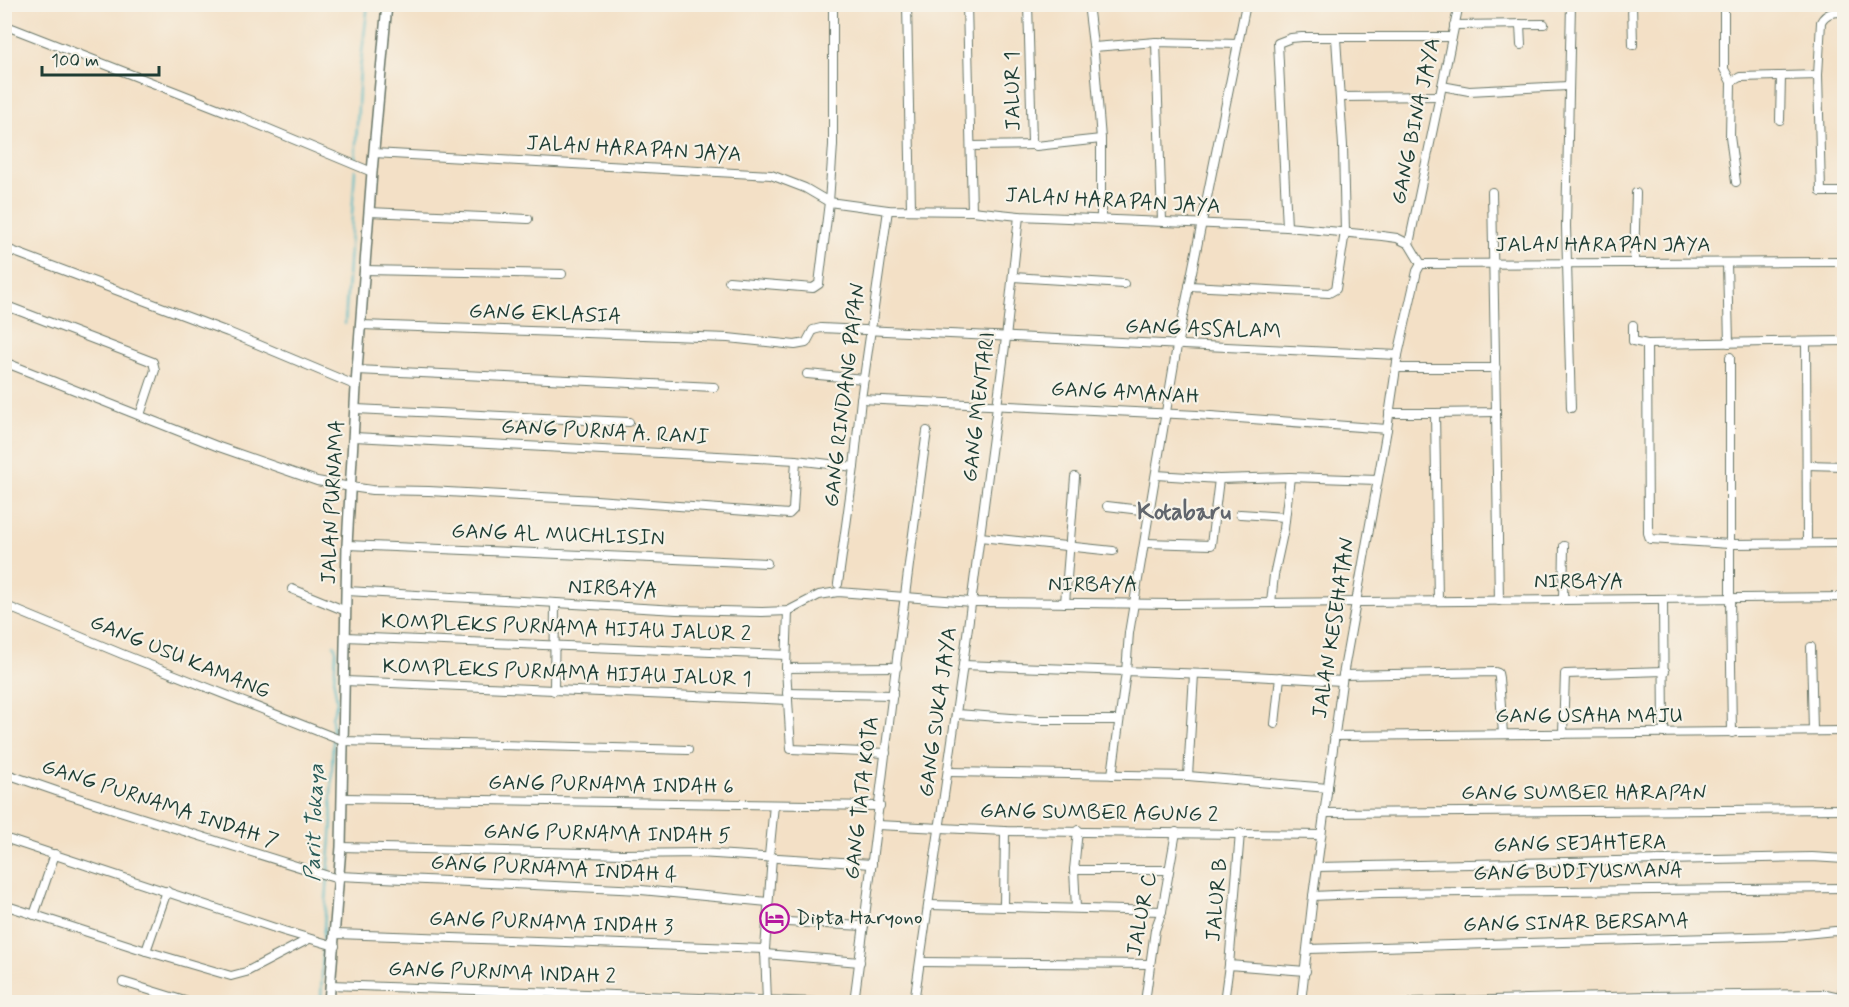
<svg xmlns="http://www.w3.org/2000/svg" width="1849" height="1007" viewBox="0 0 1849 1007" font-family="Mynerve,sans-serif">
	<style>
		.lines { fill: none; stroke-linecap: round; stroke-linejoin: round }
		.stream { stroke: #4ab7c4; stroke-width: 2 }
		.minor-casing { stroke: #697667; stroke-width: 10 }
		.tertiary-casing { stroke: #697667; stroke-width: 12 }
		.minor { stroke: #fff; stroke-width: 8 }
		.tertiary { stroke: #fff; stroke-width: 9 }
		.labels { text-anchor: middle; dominant-baseline: central; stroke-width: 4.5; stroke-linejoin: round; paint-order: stroke }
		.street-label { font-size: 21px; fill: #1f3d34; stroke: #f7f3e8 }
		.poi-label { font-size: 21px; fill: #1f3d34; stroke: #f7f3e8; text-anchor: start }
		.water-label { font-size: 22px; font-style: italic; fill: #2a5c58; stroke: #f7f3e8 }
		.quarter-label { font-size: 24px; font-weight: bold; fill: #61666d; stroke: #f7f3e8 }
	</style>
	<rect width="100%" height="100%" fill="#f7f3e8"/>
	<filter id="ink" filterUnits="userSpaceOnUse"><feTurbulence type="fractalNoise" baseFrequency=".0167" numOctaves="2"/><feDisplacementMap in="SourceGraphic" scale="12" xChannelSelector="R" yChannelSelector="G"/><feConvolveMatrix kernelMatrix="1 2 1 2 8 2 1 2 1" color-interpolation-filters="sRGB"/></filter>
	<filter id="wash" filterUnits="userSpaceOnUse"><feTurbulence type="fractalNoise" baseFrequency=".008" numOctaves="4" result="noise"/><feDisplacementMap in="SourceGraphic" scale="24" xChannelSelector="R" yChannelSelector="G"/><feGaussianBlur stdDeviation="1.35" result="paint"/><feColorMatrix in="noise" values="0 0 0 0 0 0 0 0 0 0 0 0 0 0 0 0 0 1.4 0 .05"/><feComposite in="paint" operator="in"/></filter>
	<g filter="url(#wash)">
		<rect width="100%" height="100%" fill="#f3e0c6"/>
		<g class="lines">
			<!-- stream -->
			<g class="stream">
				<polyline points="355,163 360,69 368,4"/>
				<polyline points="345,324 355,169"/>
				<polyline points="333,734 332,717 337,702 334,682 336,650 334,645"/>
				<polyline points="323,940 332,824 331,799 333,740"/>
				<polyline points="321,1002 323,946"/>
			</g>
		</g>
	</g>
	<g filter="url(#ink)">
		<g class="lines">
			<defs>
				<g id="minor">
					<polyline points="907,4 911,209"/>
					<polyline points="967,4 972,211"/>
					<polyline points="1028,4 1032,142 1036,146 1101,139"/>
					<polyline points="1088,4 1094,53 1101,139 1101,218"/>
					<polyline points="1571,4 1566,226 1571,408"/>
					<polyline points="1632,4 1633,45"/>
					<polyline points="1724,4 1724,69 1731,82"/>
					<polyline points="1520,24 1521,45"/>
					<polyline points="4,25 240,117 372,172"/>
					<polyline points="1454,25 1544,24"/>
					<polyline points="1156,42 1162,221"/>
					<polyline points="1094,47 1156,42 1238,44"/>
					<path d="M 1818,75 L 1821,22 C 1826,12 1835,12 1844,12"/>
					<polyline points="1442,86 1469,91 1568,86"/>
					<polyline points="1340,97 1440,96"/>
					<polyline points="1780,120 1781,76"/>
					<polyline points="971,146 1034,145"/>
					<polyline points="374,153 771,175 805,188 829,202 888,210 972,211 1019,216 1287,227 1382,236 1397,238 1409,244 1421,264 1844,262"/>
					<polyline points="1736,182 1730,136 1731,82 1740,77 1818,75 1821,192 1844,192"/>
					<polyline points="369,212 528,219"/>
					<polyline points="1287,227 1278,43 1291,38 1302,37 1452,37"/>
					<polyline points="1409,244 1459,4"/>
					<polyline points="4,248 228,332 357,386"/>
					<polyline points="1634,262 1636,193"/>
					<polyline points="1727,263 1729,343"/>
					<polyline points="364,270 562,274"/>
					<polyline points="1013,277 1124,284"/>
					<polyline points="729,281 813,288 819,284 829,202 833,145 833,4"/>
					<polyline points="1189,286 1329,293 1336,289 1345,232 1343,146 1336,38"/>
					<polyline points="4,305 153,362 155,370 140,415"/>
					<polyline points="361,325 728,338 795,345 806,343 813,330 821,328 1398,355"/>
					<polyline points="1633,325 1633,341 1647,344 1844,341"/>
					<polyline points="1806,342 1807,543"/>
					<polyline points="1647,344 1648,533 1650,539 1730,544 1844,543"/>
					<polyline points="1730,357 1730,598 1732,733"/>
					<polyline points="4,362 219,447 317,481 351,487 372,490 429,491 596,500 789,514 793,510 796,460"/>
					<polyline points="1397,368 1496,368"/>
					<polyline points="357,370 714,387"/>
					<polyline points="807,374 864,379"/>
					<polyline points="861,399 1197,415 1387,429"/>
					<polyline points="356,409 629,422"/>
					<polyline points="1496,412 1499,601"/>
					<polyline points="1389,413 1435,413 1438,601"/>
					<polyline points="1435,413 1496,412 1492,192"/>
					<polyline points="354,437 796,460 854,467"/>
					<polyline points="1807,465 1844,466"/>
					<polyline points="1156,475 1219,479 1290,477 1377,480"/>
					<polyline points="1107,506 1149,511"/>
					<polyline points="1240,514 1285,517"/>
					<polyline points="980,537 1113,551"/>
					<polyline points="1145,543 1211,545 1219,479"/>
					<polyline points="347,545 767,563"/>
					<polyline points="838,584 854,467 861,399 888,210"/>
					<polyline points="292,589 346,611"/>
					<polyline points="347,591 677,610 762,612 788,611 819,595 838,592 972,602 1174,604 1844,597"/>
					<polyline points="1563,600 1564,546"/>
					<polyline points="1663,600 1664,733"/>
					<polyline points="1065,603 1075,477"/>
					<polyline points="1271,603 1274,575 1284,529 1290,477"/>
					<polyline points="4,605 122,654 343,741 688,750"/>
					<polyline points="788,611 786,668 897,667"/>
					<polyline points="345,637 786,655"/>
					<polyline points="1811,647 1813,731"/>
					<polyline points="963,665 1234,675 1342,681"/>
					<polyline points="786,668 791,749 886,753"/>
					<polyline points="1343,675 1495,672 1498,673 1499,678 1503,734"/>
					<polyline points="345,681 788,700"/>
					<polyline points="554,691 555,604"/>
					<polyline points="787,693 893,695"/>
					<polyline points="957,714 1039,720 1119,720"/>
					<polyline points="1275,724 1280,677"/>
					<polyline points="1563,734 1565,674 1665,671"/>
					<polyline points="1334,736 1844,731"/>
					<polyline points="948,772 1188,776 1194,674"/>
					<polyline points="4,773 62,793 338,879"/>
					<polyline points="1112,775 1126,672 1129,633 1177,346 1246,4"/>
					<polyline points="1188,776 1328,788"/>
					<polyline points="343,798 880,806"/>
					<polyline points="1324,813 1844,809"/>
					<polyline points="877,825 1005,831 1321,835"/>
					<polyline points="1240,833 1229,965 1306,971"/>
					<polyline points="4,838 284,931 335,946"/>
					<polyline points="341,847 623,854 699,853 872,864"/>
					<polyline points="769,856 774,805"/>
					<polyline points="1317,867 1812,857 1844,859"/>
					<polyline points="1074,870 1169,870"/>
					<polyline points="339,876 641,890 768,902"/>
					<polyline points="1313,896 1380,893 1844,888"/>
					<polyline points="4,905 146,951 231,976 246,972 309,939"/>
					<polyline points="929,905 1162,911"/>
					<polyline points="1004,906 1005,831"/>
					<polyline points="1076,908 1074,870 1078,830"/>
					<polyline points="34,915 55,854"/>
					<polyline points="767,921 864,926"/>
					<polyline points="336,934 765,949"/>
					<polyline points="1308,949 1785,936 1835,931 1844,933"/>
					<polyline points="146,951 167,891"/>
					<polyline points="765,954 860,962"/>
					<polyline points="921,962 1150,964"/>
					<polyline points="123,982 188,1002"/>
					<polyline points="330,985 816,1002"/>
					<polyline points="767,1002 765,949 772,857"/>
					<path d="M 854,1002 C 879,812 900,621 927,431"/>
					<polyline points="914,1002 963,665 1006,338 1019,216"/>
					<polyline points="1145,1002 1155,930 1162,911 1176,832"/>
					<polyline points="1224,1002 1229,965"/>
					<polyline points="1301,1002 1313,896 1343,675 1387,429 1398,355 1417,271 1421,264"/>
					<polyline points="1413,1002 1648,996 1826,994 1844,998"/>
				</g>
				<g id="tertiary">
					<polyline points="329,1002 341,847 347,545 357,370 372,172 387,4"/>
					<polyline points="1841,1002 1844,988"/>
				</g>
			</defs>
			<!-- minor casing -->
			<use href="#minor" class="minor-casing"/>
			<!-- tertiary casing -->
			<use href="#tertiary" class="tertiary-casing"/>
			<!-- minor -->
			<use href="#minor" class="minor"/>
			<!-- tertiary -->
			<use href="#tertiary" class="tertiary"/>
		</g>
	</g>
	<!-- icons -->
	<defs>
		<symbol id="hotel-ring" viewBox="-11 -11 22 22"><circle r="9.5" fill="#f7f3e8" stroke="#b5179e" stroke-width="1.5"/><path d="M-6-4.5h1.5V1H6V5H4.5V3h-9V5H-6ZM-4 0a1.8 1.8 0 1 1 3.6 0ZM.5 0V-2.5h3Q6-2.5 6 0Z" fill="#b5179e"/></symbol>
	</defs>
	<g fill-rule="evenodd">
		<use href="#hotel-ring" x="758" y="902" width="33" height="33"/>
	</g>
	<g class="labels">
		<!-- street labels -->
		<g class="street-label">
			<text transform="translate(1013 91) rotate(-91)">JALUR 1</text>
			<text transform="translate(1416 121) rotate(-78)">GANG BINA JAYA</text>
			<text transform="translate(634 149) rotate(3)">JALAN HARAPAN JAYA</text>
			<text transform="translate(1113 201) rotate(3)">JALAN HARAPAN JAYA</text>
			<text x="1603" y="245">JALAN HARAPAN JAYA</text>
			<text transform="translate(545 314) rotate(2)">GANG EKLASIA</text>
			<text transform="translate(1203 329) rotate(2)">GANG ASSALAM</text>
			<text transform="translate(1125 393) rotate(3)">GANG AMANAH</text>
			<text transform="translate(845 395) rotate(-83)">GANG RINDANG PAPAN</text>
			<text transform="translate(979 407) rotate(-83)">GANG MENTARI</text>
			<text transform="translate(605 432) rotate(3)">GANG PURNA A. RANI</text>
			<text transform="translate(333 502) rotate(-87)">JALAN PURNAMA</text>
			<text transform="translate(558 535) rotate(2)">GANG AL MUCHLISIN</text>
			<text x="1579" y="582">NIRBAYA</text>
			<text x="1093" y="585">NIRBAYA</text>
			<text transform="translate(613 589) rotate(3)">NIRBAYA</text>
			<text transform="translate(566 628) rotate(2)">KOMPLEKS PURNAMA HIJAU JALUR 2</text>
			<text transform="translate(1334 628) rotate(-81)">JALAN KESEHATAN</text>
			<text transform="translate(180 657) rotate(22)">GANG USU KAMANG</text>
			<text transform="translate(567 673) rotate(2)">KOMPLEKS PURNAMA HIJAU JALUR 1</text>
			<text transform="translate(938 712) rotate(-82)">GANG SUKA JAYA</text>
			<text x="1589" y="716">GANG USAHA MAJU</text>
			<text transform="translate(611 785) rotate(1)">GANG PURNAMA INDAH 6</text>
			<text x="1584" y="793">GANG SUMBER HARAPAN</text>
			<text transform="translate(862 798) rotate(-83)">GANG TATA KOTA</text>
			<text transform="translate(160 804) rotate(18)">GANG PURNAMA INDAH 7</text>
			<text transform="translate(1099 813) rotate(1)">GANG SUMBER AGUNG 2</text>
			<text transform="translate(607 834) rotate(1)">GANG PURNAMA INDAH 5</text>
			<text transform="translate(1580 844) rotate(-1)">GANG SEJAHTERA</text>
			<text transform="translate(554 869) rotate(3)">GANG PURNAMA INDAH 4</text>
			<text transform="translate(1578 872) rotate(-1)">GANG BUDIYUSMANA</text>
			<text transform="translate(1217 900) rotate(-85)">JALUR B</text>
			<text transform="translate(1142 914) rotate(-79)">JALUR C</text>
			<text transform="translate(551 923) rotate(2)">GANG PURNAMA INDAH 3</text>
			<text transform="translate(1576 923) rotate(-1)">GANG SINAR BERSAMA</text>
			<text transform="translate(502 973) rotate(2)">GANG PURNMA INDAH 2</text>
		</g>
		<!-- poi labels -->
		<g class="poi-label">
			<text x="796" y="918">Dipta Haryono</text>
		</g>
		<!-- water labels -->
		<g class="water-label">
			<text transform="translate(315 823) rotate(-88)">Parit Tokaya</text>
		</g>
		<!-- quarter labels -->
		<g class="quarter-label">
			<text x="1184" y="512">Kotabaru</text>
		</g>
	</g>
	<!-- margin -->
	<rect width="1849" height="1007" fill="none" stroke="#f7f3e8" stroke-width="24"/>
	<!-- scale -->
	<path d="M42 66v9h117v-9" fill="none" stroke="#1f3d34" stroke-width="3"/>
	<text x="51" y="66" font-size="18" fill="#1f3d34" stroke="#f7f3e8" stroke-width="4.5" paint-order="stroke">100 m</text>
</svg>
